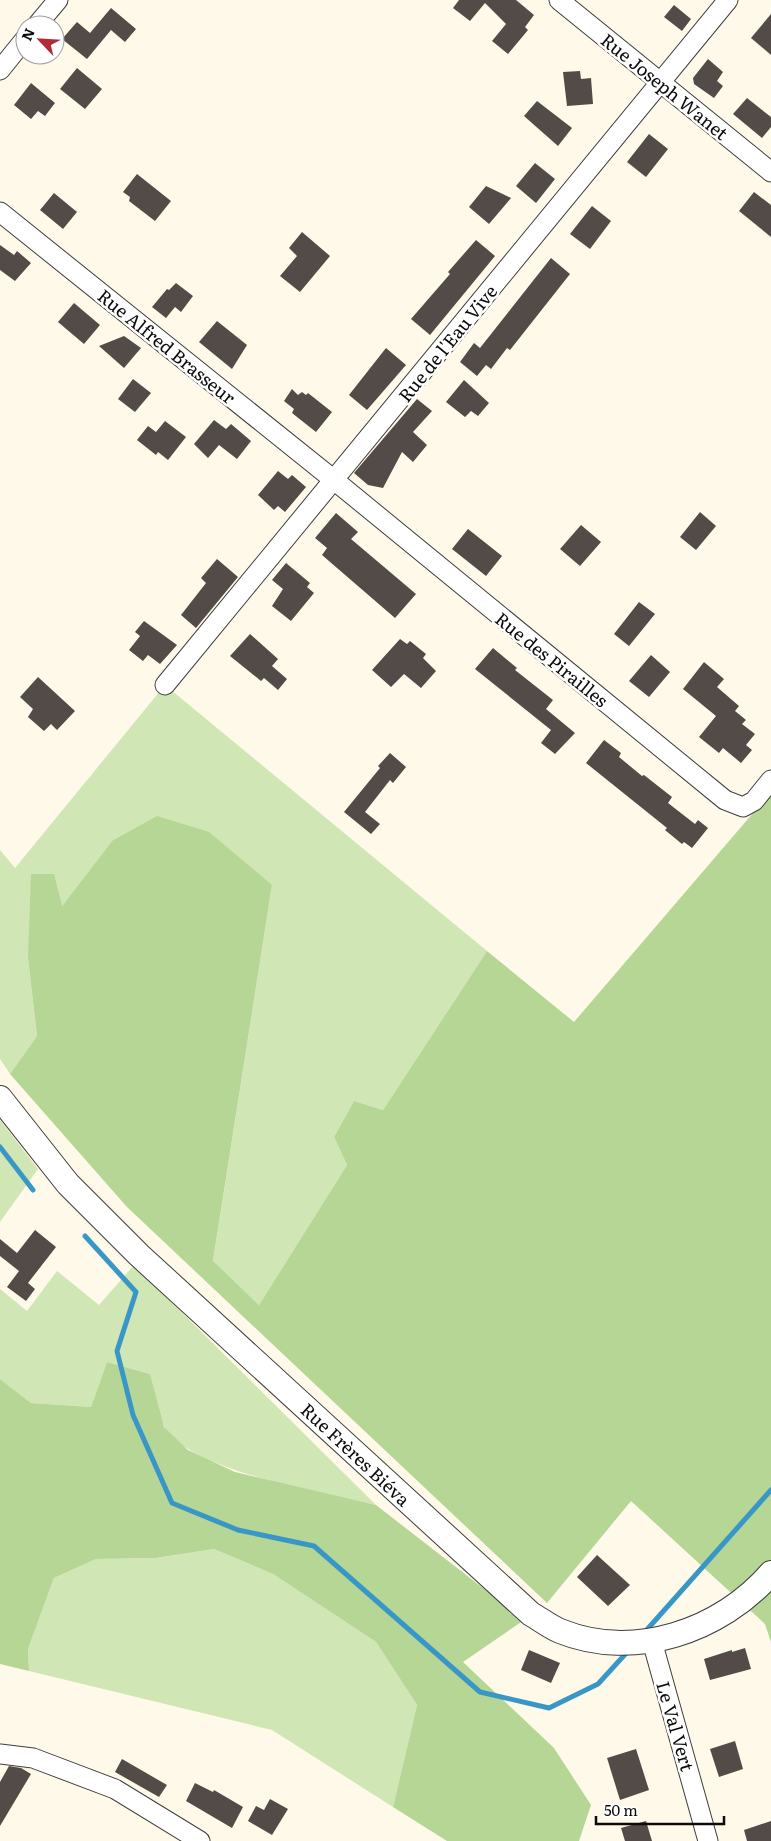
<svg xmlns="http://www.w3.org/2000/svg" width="771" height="1841" viewBox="0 0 771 1841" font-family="Literata,serif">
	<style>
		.green { fill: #d1e6b5 }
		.forest { fill: #b6d695 }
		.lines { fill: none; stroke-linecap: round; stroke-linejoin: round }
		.stream { stroke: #3997c8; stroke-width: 5 }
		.building { fill: #534b47 }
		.minor-casing { stroke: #3e3e3e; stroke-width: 21 }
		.tertiary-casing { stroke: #3e3e3e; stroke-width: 26 }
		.minor { stroke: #fff; stroke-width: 19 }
		.tertiary { stroke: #fff; stroke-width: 24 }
		.labels { text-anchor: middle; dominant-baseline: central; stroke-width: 5; stroke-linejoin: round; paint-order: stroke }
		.street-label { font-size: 18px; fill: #0b0b0b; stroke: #fff }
	</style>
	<rect width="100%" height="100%" fill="#fef9e9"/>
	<!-- green -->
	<g class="green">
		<polygon points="165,685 487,951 383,1110 354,1101 334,1137 347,1165 259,1305 213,1262 272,885 112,841 62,906 28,958 37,1036 10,1074 0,1059 0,850 15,868"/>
		<polygon points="0,1120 38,1169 0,1222"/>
		<path d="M 134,1265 L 376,1505 C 328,1494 186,1470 164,1426 C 156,1411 154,1390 150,1374 L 107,1362 L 91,1407 L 31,1403 L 0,1379 L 0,1289 L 27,1311 L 57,1271 L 99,1305 Z"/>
		<polygon points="214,1549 273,1574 376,1642 417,1705 393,1807 272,1730 29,1671 28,1649 54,1578 96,1559 156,1558"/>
	</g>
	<!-- forest -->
	<g class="forest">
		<polygon points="771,792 771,1642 765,1624 631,1501 547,1603 127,1207 10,1074 37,1036 28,958 31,874 54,874 62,906 112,841 157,816 209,832 272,885 213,1261 259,1305 347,1165 334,1137 354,1101 383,1110 487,951 574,1022"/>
		<polygon points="107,1362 150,1374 164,1427 188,1450 235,1472 376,1505 524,1620 463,1662 554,1748 591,1805 579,1841 447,1841 393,1807 417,1705 376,1642 273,1574 214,1549 156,1558 96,1559 54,1578 28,1649 29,1671 0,1664 0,1379 31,1403 91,1407"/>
	</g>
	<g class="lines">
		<!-- stream -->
		<g class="stream">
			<polyline points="0,1147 33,1190"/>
			<polyline points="85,1236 136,1292 117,1351 133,1415 172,1503 238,1530 314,1546 480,1692 549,1708 598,1684 629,1650"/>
			<polyline points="644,1633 771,1490"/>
		</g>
	</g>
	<!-- building -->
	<g class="building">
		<polygon points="459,0 516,0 534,15 525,27 528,30 508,54 492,41 506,24 485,3 470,21 453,8"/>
		<polygon points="674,5 691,19 682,31 664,17"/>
		<polygon points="111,8 136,29 125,42 111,30 87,59 62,39 77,22 90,33"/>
		<polygon points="771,14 771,55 751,38"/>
		<polygon points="708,59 723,72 717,81 723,86 714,98 694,84 693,78"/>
		<polygon points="77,68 102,89 85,109 60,89"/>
		<polygon points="580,71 581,79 591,78 593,104 567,106 563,72"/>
		<polygon points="31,83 55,103 45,116 38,111 31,119 14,105"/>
		<polygon points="747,98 771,117 771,127 762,138 733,114"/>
		<polygon points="537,101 572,128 558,146 524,116"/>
		<polygon points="649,134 668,149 646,177 627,162"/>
		<polygon points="535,163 555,179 536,203 516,186"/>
		<polygon points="137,174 171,201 155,221 129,201 130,197 123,192"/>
		<polygon points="486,186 511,198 489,224 469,207"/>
		<polygon points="754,192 771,205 771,237 739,211"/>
		<polygon points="54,193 77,212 63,229 40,210"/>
		<polygon points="592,206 611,221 590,249 570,234"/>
		<polygon points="302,232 330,256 300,292 280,276 297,256 289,248"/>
		<polygon points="476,240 495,256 430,335 411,319 450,274 448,272"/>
		<polygon points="0,245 14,255 17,251 31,263 15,281 0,270"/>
		<polygon points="551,258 570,274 510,350 507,348 491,369 486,365 477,376 460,362 474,343 480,348"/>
		<polygon points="176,283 193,296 181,312 175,307 166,318 152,307 167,289 169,290"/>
		<polygon points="74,303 100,325 84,344 58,322"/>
		<polygon points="217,321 247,345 232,369 199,342"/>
		<polygon points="124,336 141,348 124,368 99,346"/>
		<polygon points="386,348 406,365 367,410 349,395"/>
		<polygon points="133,379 151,393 135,412 118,399"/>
		<polygon points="464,380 489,403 478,416 471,411 465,417 446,402"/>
		<polygon points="292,389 298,395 302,392 306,395 308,393 332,412 316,432 292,413 294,409 284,401"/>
		<polygon points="417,399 432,411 413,432 427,445 413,462 402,452 383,488 368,485 354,473"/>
		<polygon points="214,420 226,429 231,424 251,441 237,459 219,445 208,458 194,444"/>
		<polygon points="165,421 186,437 168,460 158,452 156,455 137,440 148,426 156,432"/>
		<polygon points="278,471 288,479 292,475 306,487 285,512 278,506 274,510 258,495"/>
		<polygon points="700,512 716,526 696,550 680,537"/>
		<polygon points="336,513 358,532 351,539 416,594 395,618 322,555 327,548 315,538"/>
		<polygon points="581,525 601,542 580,566 560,549"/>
		<polygon points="468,529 502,556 486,576 452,549"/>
		<polygon points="217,559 238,577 196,628 181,615 206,583 201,578"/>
		<polygon points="286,563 310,583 307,587 314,593 291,621 272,606 283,589 272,580"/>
		<polygon points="639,602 655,614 629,646 614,634"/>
		<polygon points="144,621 177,645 160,664 148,655 143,661 129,650 140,636 135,632"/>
		<polygon points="250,634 278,659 272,666 287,679 278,690 264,678 261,681 230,656"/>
		<polygon points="400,639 407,644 410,641 426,654 423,658 436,671 421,688 404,674 391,687 372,670"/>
		<polygon points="493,648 517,668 515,670 553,700 546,709 575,733 555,754 541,743 551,730 475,669"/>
		<polygon points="651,655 670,672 649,697 629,681"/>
		<polygon points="704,662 724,679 717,687 739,706 735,711 746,720 742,724 755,734 746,745 752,750 741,763 723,748 719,753 699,737 716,716 683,689"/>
		<polygon points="38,677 75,711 57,730 51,724 44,731 28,717 33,709 20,697"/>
		<polygon points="604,740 621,753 619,757 642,776 644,775 672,797 668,803 695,824 698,820 708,828 692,848 684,842 682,844 665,830 667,828 586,763"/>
		<polygon points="390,753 406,767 393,783 390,780 365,812 380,824 371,834 344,812 380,768 378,766"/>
		<polygon points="35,1230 56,1247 28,1283 35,1289 26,1301 7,1287 19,1271 0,1256 0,1239 17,1253"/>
		<polygon points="597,1555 630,1585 608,1606 577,1577"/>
		<polygon points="745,1648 751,1669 710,1680 704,1659 732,1650 732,1652"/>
		<polygon points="529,1650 560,1663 551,1683 521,1670"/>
		<polygon points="735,1741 743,1769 719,1777 710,1749"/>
		<polygon points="636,1749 649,1790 620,1800 607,1758"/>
		<polygon points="122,1759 167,1785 159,1797 115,1772"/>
		<polygon points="9,1766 21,1768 31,1774 0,1826 0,1782"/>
		<polygon points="195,1783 213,1792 214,1790 243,1807 232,1828 186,1801"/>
		<polygon points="270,1799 288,1809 272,1835 248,1821 256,1806 264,1810"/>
		<polygon points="646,1821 652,1841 625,1841 621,1828"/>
		<polygon points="771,1821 771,1841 747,1841 744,1830"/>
	</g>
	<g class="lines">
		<defs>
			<g id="minor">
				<polyline points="559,0 771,172"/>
				<polyline points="37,25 58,0"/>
				<polyline points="0,70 25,39"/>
				<polyline points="0,212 334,480 725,800 743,807 754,801 771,780"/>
				<polyline points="165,685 728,0"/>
				<polyline points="652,1641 708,1841"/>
				<polyline points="0,1754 33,1758 115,1789 200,1841"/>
			</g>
			<path id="tertiary" d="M 0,1098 L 68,1184 L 139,1255 L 531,1614 C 540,1619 550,1627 560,1631 C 634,1661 721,1631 771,1573"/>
		</defs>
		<!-- minor casing -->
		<use href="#minor" class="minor-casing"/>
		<!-- tertiary casing -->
		<use href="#tertiary" class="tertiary-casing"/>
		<!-- minor -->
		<use href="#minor" class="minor"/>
		<!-- tertiary -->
		<use href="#tertiary" class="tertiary"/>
	</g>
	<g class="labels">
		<!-- street labels -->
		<g class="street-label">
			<text transform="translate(665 86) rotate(39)">Rue Joseph Wanet</text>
			<text transform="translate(447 343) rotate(-51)">Rue de l'Eau Vive</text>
			<text transform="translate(167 346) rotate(39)">Rue Alfred Brasseur</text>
			<text transform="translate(552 659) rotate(39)">Rue des Pirailles</text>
			<text transform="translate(356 1454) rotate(43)">Rue Frères Biéva</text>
			<text transform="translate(676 1726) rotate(74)">Le Val Vert</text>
		</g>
	</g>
	<!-- north arrow -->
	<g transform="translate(40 40) rotate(295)"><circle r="24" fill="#ffffff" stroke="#9d9d9d"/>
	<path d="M0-4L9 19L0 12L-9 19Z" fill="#b42937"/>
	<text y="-8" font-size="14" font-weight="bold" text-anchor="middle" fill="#0b0b0b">N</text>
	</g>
	<!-- scale -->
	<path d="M596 1816v8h128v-8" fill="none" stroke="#0b0b0b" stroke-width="2.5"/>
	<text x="604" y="1816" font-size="15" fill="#0b0b0b" stroke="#ffffff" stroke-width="4" paint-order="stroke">50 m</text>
</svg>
